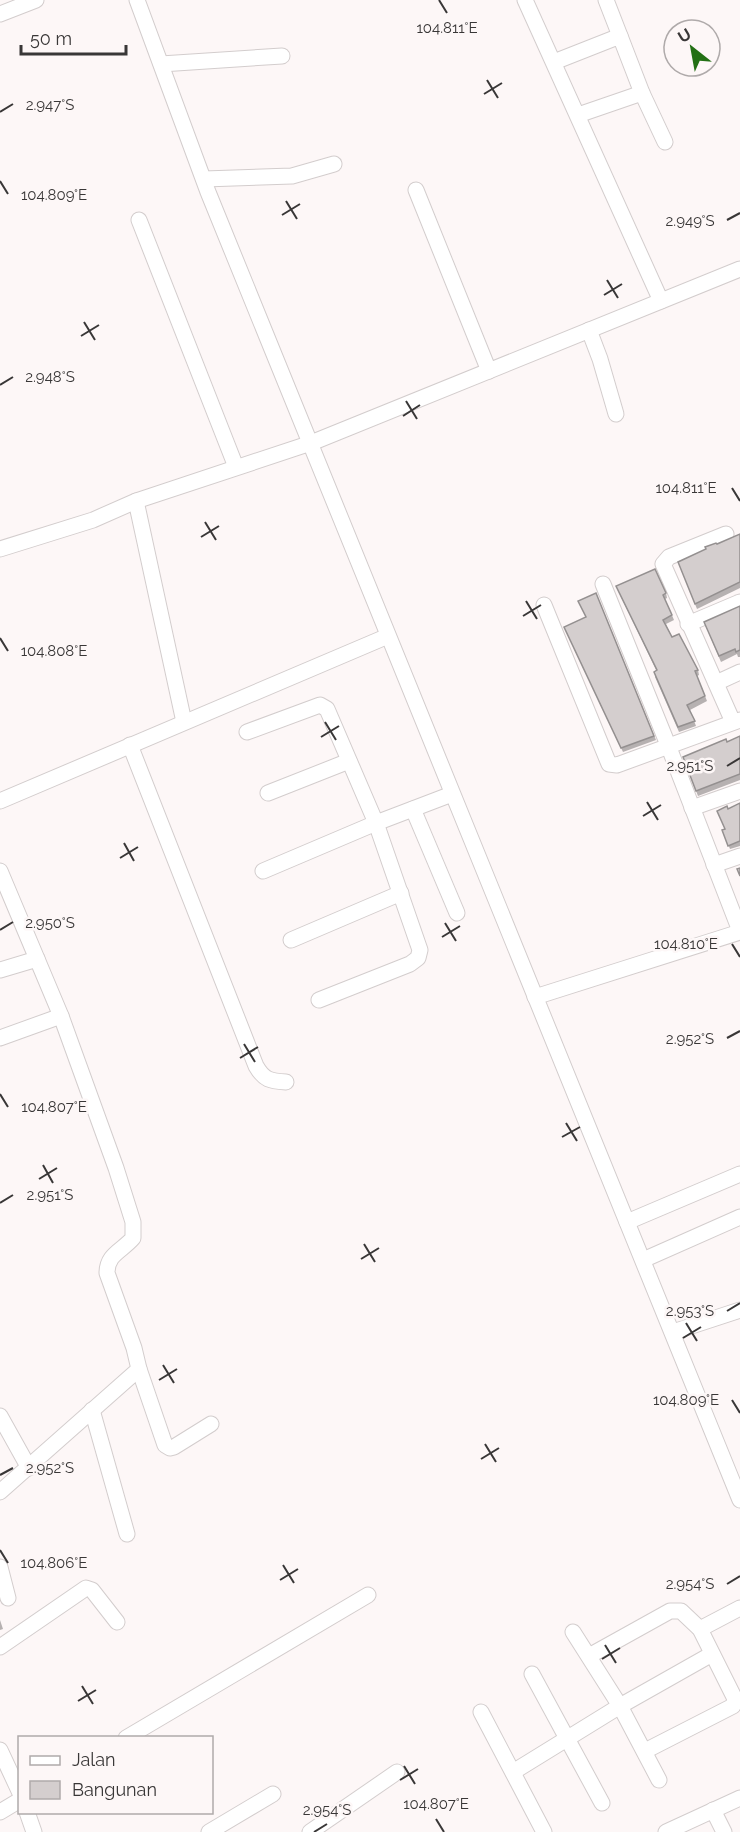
<svg xmlns="http://www.w3.org/2000/svg" width="740" height="1832" viewBox="0 0 740 1832" font-family="Raleway,sans-serif">
	<style>
		.lines { fill: none; stroke-linecap: round; stroke-linejoin: round }
		.street-casing { stroke: #d3cdcd; stroke-width: 17 }
		.street { stroke: #fff; stroke-width: 15 }
		.wall { fill: #b6b1b1 }
		.building { fill: #d4cece; stroke: #949090; stroke-width: 1.5 }
		.ticks { fill: none; stroke: #393737; stroke-width: 2 }
		.ticks-label { font-size: 15px; text-anchor: middle; fill: #393737; stroke: #fdf7f7; stroke-width: 5; stroke-linejoin: round; paint-order: stroke }
	</style>
	<rect width="100%" height="100%" fill="#fdf7f7"/>
	<g class="lines">
		<defs>
			<g id="street">
				<polyline points="137,0 208,192 740,1500"/>
				<polyline points="525,0 661,301"/>
				<polyline points="606,0 620,36"/>
				<polyline points="0,14 36,0"/>
				<polyline points="554,62 620,36 642,93 665,142"/>
				<polyline points="161,64 282,56"/>
				<polyline points="578,115 642,93"/>
				<polyline points="204,179 292,176 334,164"/>
				<polyline points="416,190 489,371"/>
				<polyline points="139,220 236,467"/>
				<polyline points="589,330 600,359 616,414"/>
				<polyline points="136,501 184,722"/>
				<polyline points="726,534 669,557 663,564 733,722"/>
				<polyline points="0,549 93,520 136,501 311,443 740,269"/>
				<polyline points="603,584 668,745 740,931"/>
				<polyline points="544,605 609,764 617,765 740,720"/>
				<polyline points="688,624 740,602"/>
				<polyline points="716,683 740,672"/>
				<polyline points="247,732 320,705 327,709 376,823 420,950 418,958 410,964 319,1000"/>
				<path d="M 130,745 L 256,1066 C 264,1080 270,1081 286,1082"/>
				<polyline points="268,793 349,761"/>
				<polyline points="0,801 388,636"/>
				<polyline points="692,808 740,791"/>
				<polyline points="413,809 457,913"/>
				<polyline points="714,865 740,856"/>
				<path d="M 0,871 L 61,1016 L 116,1168 L 133,1222 L 133,1238 C 122,1251 107,1254 107,1273 L 134,1348 L 139,1369 L 0,1492"/>
				<polyline points="263,871 376,823 452,794"/>
				<polyline points="291,940 401,893"/>
				<polyline points="0,970 37,959"/>
				<polyline points="535,997 740,932"/>
				<polyline points="0,1038 61,1016"/>
				<polyline points="627,1222 740,1174"/>
				<polyline points="643,1260 740,1217"/>
				<polyline points="673,1332 740,1310"/>
				<polyline points="139,1369 165,1445 170,1448 174,1447 211,1424"/>
				<polyline points="92,1410 127,1534"/>
				<polyline points="0,1416 29,1468"/>
				<polyline points="0,1567 8,1598"/>
				<polyline points="700,1629 740,1608"/>
				<polyline points="573,1632 620,1706 659,1780"/>
				<polyline points="0,1647 86,1588 92,1590 117,1622"/>
				<polyline points="589,1656 670,1611 681,1611 700,1629 735,1699 733,1706 645,1751"/>
				<polyline points="532,1674 602,1803"/>
				<polyline points="481,1712 544,1832"/>
				<polyline points="126,1738 368,1595"/>
				<polyline points="0,1750 20,1793"/>
				<polyline points="513,1772 620,1706 712,1654"/>
				<polyline points="713,1810 724,1832"/>
				<polyline points="0,1812 20,1800"/>
				<polyline points="27,1812 34,1832"/>
				<polyline points="209,1832 273,1794"/>
				<polyline points="310,1832 397,1772"/>
				<polyline points="666,1832 740,1798"/>
			</g>
		</defs>
		<!-- street casing -->
		<use href="#street" class="street-casing"/>
		<!-- street -->
		<use href="#street" class="street"/>
	</g>
	<!-- wall -->
	<g class="wall">
		<polygon points="740,534 740,588 697,609 678,562"/>
		<polygon points="616,586 666,593 667,598 665,599 674,620 666,624 672,637 698,670 699,675 697,676 707,701 690,710 696,726 679,732 655,677 656,670"/>
		<polygon points="596,593 656,740 623,752 566,631 585,618"/>
		<polygon points="740,606 740,657 738,657 737,654 721,662 704,622"/>
		<polygon points="740,736 740,780 698,796 683,757 727,742"/>
		<polygon points="740,803 740,846 730,849 722,830 725,829 728,809"/>
		<polygon points="0,1620 3,1629 0,1630"/>
	</g>
	<!-- building -->
	<g class="building">
		<polygon points="740,534 740,582 695,604 678,562 706,549 705,547 716,543 717,544"/>
		<polygon points="655,569 666,593 663,595 672,615 663,620 672,637 679,634 698,670 695,671 705,696 687,705 695,721 678,727 654,672 657,670 616,586"/>
		<polygon points="596,593 654,736 621,748 564,627 586,617 578,601"/>
		<polygon points="740,606 740,650 736,652 735,649 719,656 704,622"/>
		<polygon points="740,736 740,774 696,791 683,757 726,739 727,742"/>
		<polygon points="740,803 740,841 728,846 722,830 725,829 717,811 727,806 728,809"/>
		<polygon points="740,868 740,876 737,869"/>
	</g>
	<!-- ticks -->
	<path class="ticks" d="M 439,0 L 447,13M 487,80 L 498,98M 484,94 L 502,83M 0,112 L 13,104M 0,181 L 8,194M 286,201 L 297,219M 282,215 L 300,204M 727,220 L 740,213M 607,280 L 618,298M 604,295 L 622,284M 84,322 L 95,340M 81,336 L 99,325M 0,385 L 13,377M 406,401 L 417,419M 403,416 L 420,405M 732,488 L 740,501M 205,522 L 216,540M 201,537 L 219,526M 526,601 L 537,619M 523,616 L 541,605M 0,638 L 8,651M 325,722 L 336,740M 321,737 L 339,726M 727,766 L 740,758M 647,802 L 658,820M 643,816 L 661,805M 124,843 L 134,861M 120,858 L 138,847M 445,923 L 456,941M 0,930 L 13,922M 442,937 L 460,926M 732,944 L 740,957M 727,1038 L 740,1031M 244,1044 L 255,1062M 240,1058 L 258,1047M 0,1094 L 8,1107M 566,1123 L 577,1141M 562,1137 L 580,1127M 43,1165 L 53,1183M 39,1179 L 57,1168M 0,1203 L 13,1195M 364,1244 L 375,1262M 361,1259 L 379,1248M 727,1311 L 740,1303M 686,1323 L 697,1341M 683,1338 L 701,1327M 163,1365 L 174,1383M 159,1380 L 177,1369M 732,1400 L 740,1413M 485,1444 L 496,1462M 481,1459 L 499,1448M 0,1475 L 13,1468M 0,1550 L 8,1563M 283,1565 L 294,1583M 280,1580 L 298,1569M 727,1584 L 740,1576M 605,1645 L 616,1663M 602,1659 L 620,1648M 82,1686 L 93,1704M 78,1701 L 96,1690M 404,1766 L 415,1784M 400,1780 L 418,1769M 436,1819 L 444,1832M 314,1832 L 327,1824"/>
	<g class="ticks-label">
		<text x="447" y="33">104.811°E</text>
		<text x="50" y="110">2.947°S</text>
		<text x="54" y="200">104.809°E</text>
		<text x="690" y="226">2.949°S</text>
		<text x="50" y="382">2.948°S</text>
		<text x="686" y="493">104.811°E</text>
		<text x="54" y="656">104.808°E</text>
		<text x="690" y="771">2.951°S</text>
		<text x="50" y="928">2.950°S</text>
		<text x="686" y="949">104.810°E</text>
		<text x="690" y="1044">2.952°S</text>
		<text x="54" y="1112">104.807°E</text>
		<text x="50" y="1200">2.951°S</text>
		<text x="690" y="1316">2.953°S</text>
		<text x="686" y="1405">104.809°E</text>
		<text x="50" y="1473">2.952°S</text>
		<text x="54" y="1568">104.806°E</text>
		<text x="690" y="1589">2.954°S</text>
		<text x="436" y="1809">104.807°E</text>
		<text x="327" y="1815">2.954°S</text>
	</g>
	<!-- legend -->
	<rect x="18" y="1736" width="195" height="78" fill="#fdf7f7" stroke="#afaaaa" stroke-width="1.5"/>
	<rect x="30" y="1756" width="30" height="9" fill="#ffffff" stroke="#afaaaa" stroke-width="1.5"/>
	<text x="72" y="1766" font-size="18" fill="#393737">Jalan</text>
	<rect x="30" y="1781" width="30" height="18" fill="#d4cece" stroke="#afaaaa" stroke-width="1.5"/>
	<text x="72" y="1796" font-size="18" fill="#393737">Bangunan</text>
	<!-- north arrow -->
	<g transform="translate(692 48) rotate(329)"><circle r="28" fill="#fdf7f7" stroke="#afaaaa" stroke-width="1.5"/>
	<path d="M0-4.5L10 22L0 15L-10 22Z" fill="#237015"/>
	<text y="-9" font-size="16" font-weight="bold" text-anchor="middle" fill="#393737">U</text>
	</g>
	<!-- scale -->
	<path d="M21 45v9h105v-9" fill="none" stroke="#393737" stroke-width="3"/>
	<text x="30" y="45" font-size="18" fill="#393737" stroke="#fdf7f7" stroke-width="4.5" paint-order="stroke">50 m</text>
</svg>
